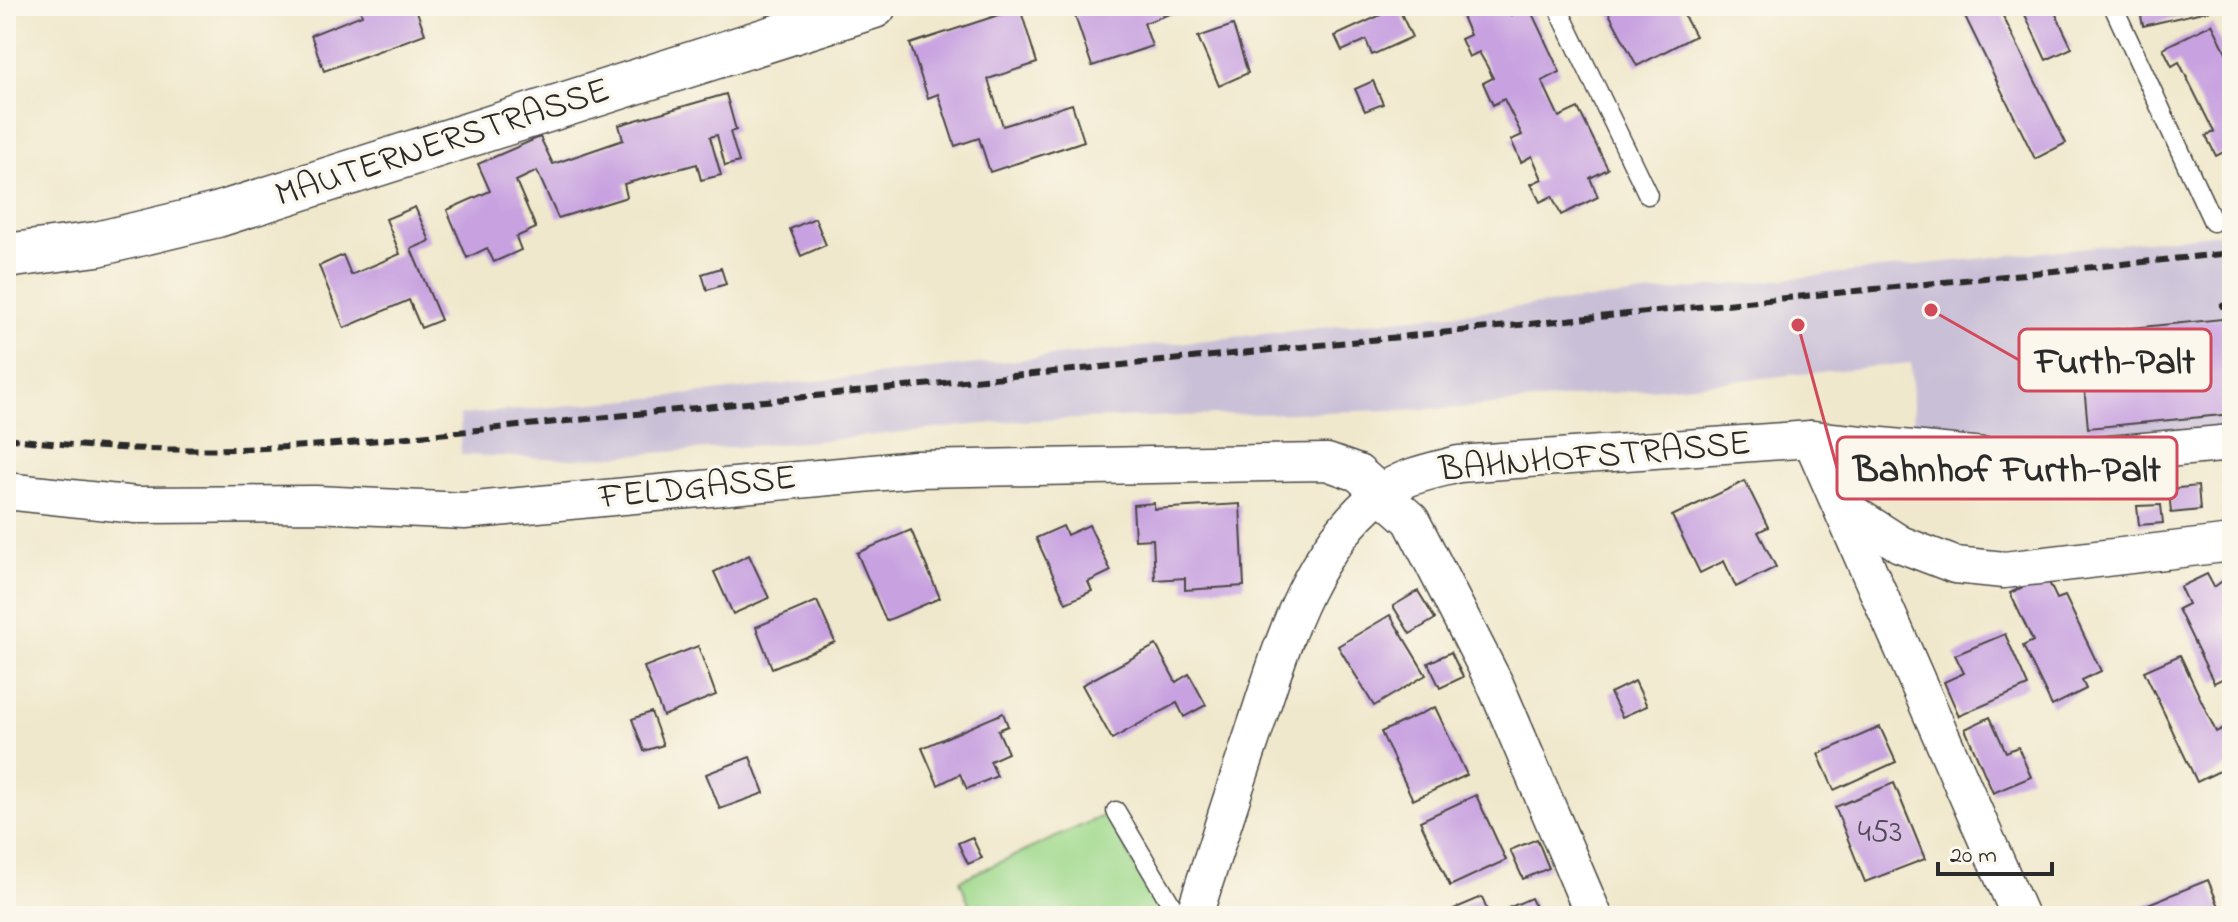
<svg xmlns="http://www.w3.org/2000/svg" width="2238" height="922" viewBox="0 0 2238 922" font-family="'Indie Flower',sans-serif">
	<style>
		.industrial { fill: #c9bfd7 }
		.green { fill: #9fd98c; stroke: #65825c; stroke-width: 2 }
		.building { fill: #c7a1e0 }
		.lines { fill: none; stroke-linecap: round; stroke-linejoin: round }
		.service-casing { stroke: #494743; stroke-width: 21 }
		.minor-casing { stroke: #494743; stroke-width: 39 }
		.tertiary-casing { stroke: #494743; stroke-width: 47 }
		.service { stroke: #fff; stroke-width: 18 }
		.minor { stroke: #fff; stroke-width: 36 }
		.tertiary { stroke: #fff; stroke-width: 44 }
		.rail { stroke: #2b2b2b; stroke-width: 6; stroke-dasharray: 12 6; stroke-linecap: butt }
		.labels { text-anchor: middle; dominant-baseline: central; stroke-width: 7; stroke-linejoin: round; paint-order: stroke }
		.number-label { font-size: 32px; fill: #524858 }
		.street-label { font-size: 36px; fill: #2b2b2b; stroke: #fbf7ec }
		.leader { fill: none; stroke: #d1495b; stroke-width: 3 }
		.callout-dot { fill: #d1495b; stroke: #fbf7ec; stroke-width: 3 }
		.callout { fill: #fbf7ec; stroke: #d1495b; stroke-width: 3 }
		.callout-label { font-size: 38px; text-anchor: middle; font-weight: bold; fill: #2b2b2b }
	</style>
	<rect width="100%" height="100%" fill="#fbf7ec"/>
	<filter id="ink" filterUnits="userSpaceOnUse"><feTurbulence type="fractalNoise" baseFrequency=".0125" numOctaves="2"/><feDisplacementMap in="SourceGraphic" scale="16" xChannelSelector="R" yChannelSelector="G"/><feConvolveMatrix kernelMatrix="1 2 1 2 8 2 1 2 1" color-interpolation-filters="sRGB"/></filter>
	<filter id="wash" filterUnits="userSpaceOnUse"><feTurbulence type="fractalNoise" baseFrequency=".006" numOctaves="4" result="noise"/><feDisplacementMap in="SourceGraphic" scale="32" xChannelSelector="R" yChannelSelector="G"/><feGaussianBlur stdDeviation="1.8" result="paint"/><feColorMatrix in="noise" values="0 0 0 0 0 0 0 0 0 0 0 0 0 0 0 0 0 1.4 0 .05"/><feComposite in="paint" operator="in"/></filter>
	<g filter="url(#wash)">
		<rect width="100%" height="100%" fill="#f0e8cc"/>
		<!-- industrial -->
		<polygon class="industrial" points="2232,232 2232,427 2043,444 1914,430 1911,363 1462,408 1012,421 818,441 574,459 461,455 460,415 674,396"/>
		<!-- green -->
		<polygon class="green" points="1105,815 1165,916 974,916 960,880"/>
		<g id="blocks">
			<!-- building -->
			<g class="building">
				<polygon points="359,6 415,6 425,34 324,71 311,35 362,15"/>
				<polygon points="1076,6 1177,6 1178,11 1144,23 1152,46 1092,66 1072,7"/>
				<polygon points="1478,6 1508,6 1512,15 1529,7 1560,72 1542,81 1559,117 1578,108 1608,169 1590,178 1598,197 1561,215 1552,196 1540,202 1531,184 1542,179 1532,156 1521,162 1511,140 1522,135 1504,99 1493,105 1483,83 1493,78 1487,66 1479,52 1469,57 1461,39 1470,35 1461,14"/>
				<polygon points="1605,6 1679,6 1695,36 1637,66"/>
				<polygon points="1960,6 1998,6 2066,143 2035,159"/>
				<polygon points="2021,6 2052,6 2072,48 2046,60"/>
				<polygon points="2139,6 2214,6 2215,9 2143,26"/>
				<polygon points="1398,7 1412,37 1372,55 1366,40 1342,51 1335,36"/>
				<polygon points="1020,8 1037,63 988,79 1003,126 1072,104 1084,141 990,172 979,138 955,146 938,94 928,98 910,44"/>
				<polygon points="2212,24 2229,58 2232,56 2232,148 2216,156 2206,136 2214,132 2179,62 2172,66 2163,48"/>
				<polygon points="1233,25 1248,73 1219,86 1198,37"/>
				<polygon points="1373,81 1383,104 1365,111 1355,89"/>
				<polygon points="726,94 736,130 730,132 739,162 725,166 717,135 710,137 721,175 701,180 697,164 624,184 627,197 558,218 537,171 516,181 536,228 516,237 521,250 494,262 487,248 467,258 447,210 490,191 478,164 540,137 553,164 623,140 619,125"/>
				<polygon points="415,207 430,241 411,249 441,320 421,328 409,300 344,328 319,266 343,255 351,275 400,254 386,219"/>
				<polygon points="815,218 826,245 801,256 790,229"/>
				<polygon points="721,268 726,284 707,290 702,274"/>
				<polygon points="2232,318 2232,414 2088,428 2082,365 2054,368 2051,336"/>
				<polygon points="1745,481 1768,527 1758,532 1776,567 1736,587 1724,561 1700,573 1672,516"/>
				<polygon points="2198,486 2200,510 2171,513 2169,489"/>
				<polygon points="1154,503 1154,509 1240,504 1244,586 1185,590 1185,578 1155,580 1153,539 1135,540 1133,505"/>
				<polygon points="2161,505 2163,523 2139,525 2137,506"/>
				<polygon points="1089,525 1111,571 1088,582 1092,591 1066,603 1036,538 1063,526 1067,535"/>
				<polygon points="911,530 940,598 886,621 857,553"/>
				<polygon points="749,555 769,598 733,614 714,572"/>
				<polygon points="2207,574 2214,587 2232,574 2232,674 2214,683 2178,609 2188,604 2180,587"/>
				<polygon points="2046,576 2057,599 2065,596 2101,671 2082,680 2086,689 2052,706 2023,646 2033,641 2010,593"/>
				<polygon points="1418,591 1435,619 1410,634 1393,606"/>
				<polygon points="817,601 835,642 772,668 756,627"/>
				<polygon points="1390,615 1426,675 1374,706 1338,646"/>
				<polygon points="2005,634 2028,686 1959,716 1944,682 1964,673 1955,655"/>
				<polygon points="1156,645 1176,682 1189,674 1206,705 1184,717 1177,703 1112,739 1082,685"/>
				<polygon points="698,646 716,695 663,716 644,667"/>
				<polygon points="1451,652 1463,677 1440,688 1428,663"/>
				<polygon points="2180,655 2216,732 2232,724 2232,765 2197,782 2144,671"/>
				<polygon points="1635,681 1647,706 1622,717 1610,693"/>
				<polygon points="1435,707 1467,775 1413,800 1381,732"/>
				<polygon points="651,712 663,745 644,751 632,719"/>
				<polygon points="1003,713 1008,726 998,730 1008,753 990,761 997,776 967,789 960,774 938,785 922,748"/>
				<polygon points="1990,717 2006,752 2018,747 2031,777 1993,793 1965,729"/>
				<polygon points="1880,727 1896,762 1834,790 1818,754"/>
				<polygon points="750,757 764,793 720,809 706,774"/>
				<polygon points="1894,783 1925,859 1865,882 1835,807"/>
				<polygon points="1476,795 1506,860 1450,886 1420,821"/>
				<polygon points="972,837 982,858 968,864 958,843"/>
				<polygon points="1537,839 1549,868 1523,879 1510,850"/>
				<polygon points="2208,880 2223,916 2148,916 2143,906"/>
				<polygon points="1482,897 1489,916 1437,916"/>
				<polygon points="1531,898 1539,916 1490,916"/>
			</g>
		</g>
	</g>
	<g filter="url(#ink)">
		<use href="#blocks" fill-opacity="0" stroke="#494743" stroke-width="2"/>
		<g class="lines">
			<defs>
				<g id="service">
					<polyline points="1557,6 1648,195"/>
					<polyline points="2113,6 2213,222"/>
					<polyline points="1116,811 1178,916"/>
				</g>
				<g id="minor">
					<polyline points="1811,439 2020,916"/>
					<polyline points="6,491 136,505 316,504 464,511 915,469 1327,462 1358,473 1411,520 1496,686 1594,916"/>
					<polyline points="1841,506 1900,544 1955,565 2004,570 2232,543"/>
					<path d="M 1194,916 C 1212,858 1231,800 1250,743 C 1280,654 1304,555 1380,494 C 1402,476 1432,471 1459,464 L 1811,439 L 2034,461 L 2232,443"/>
				</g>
				<polyline id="tertiary" points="6,256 97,244 217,215 874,6"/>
			</defs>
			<!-- service casing -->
			<use href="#service" class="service-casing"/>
			<!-- minor casing -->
			<use href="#minor" class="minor-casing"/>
			<!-- tertiary casing -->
			<use href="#tertiary" class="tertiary-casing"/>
			<!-- service -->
			<use href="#service" class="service"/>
			<!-- minor -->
			<use href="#minor" class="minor"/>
			<!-- tertiary -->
			<use href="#tertiary" class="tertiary"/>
			<!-- rail -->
			<g class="rail">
				<polyline points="2220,306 2232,305"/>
				<path d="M 6,438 C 121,453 234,452 349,443 L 2232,253"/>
			</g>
		</g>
	</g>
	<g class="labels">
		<!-- number labels -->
		<g class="number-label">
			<text x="1880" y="833">453</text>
		</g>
		<!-- street labels -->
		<g class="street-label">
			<text transform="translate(443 144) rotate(-18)">MAUTERNERSTRASSE</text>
			<text transform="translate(1595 458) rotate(-5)">BAHNHOFSTRASSE</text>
			<text transform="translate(698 489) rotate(-6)">FELDGASSE</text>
		</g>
	</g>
	<!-- callouts -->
	<path class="leader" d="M1931 310L2019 360M1798 325L1837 468"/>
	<g class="callout-dot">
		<circle cx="1931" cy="310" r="8"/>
		<circle cx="1798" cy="325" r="8"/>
	</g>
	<g class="callout">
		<rect x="2019" y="329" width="192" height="62" rx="8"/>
		<rect x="1837" y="437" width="340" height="62" rx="8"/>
	</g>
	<g class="callout-label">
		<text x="2115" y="373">Furth-Palt</text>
		<text x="2007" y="481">Bahnhof Furth-Palt</text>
	</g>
	<!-- margin -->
	<rect width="2238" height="922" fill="none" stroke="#fbf7ec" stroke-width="32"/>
	<!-- scale -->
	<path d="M1938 862v12h114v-12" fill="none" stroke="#2b2b2b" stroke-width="4"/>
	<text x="1950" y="862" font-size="24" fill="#2b2b2b" stroke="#fbf7ec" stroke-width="6" paint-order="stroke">20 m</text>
</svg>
